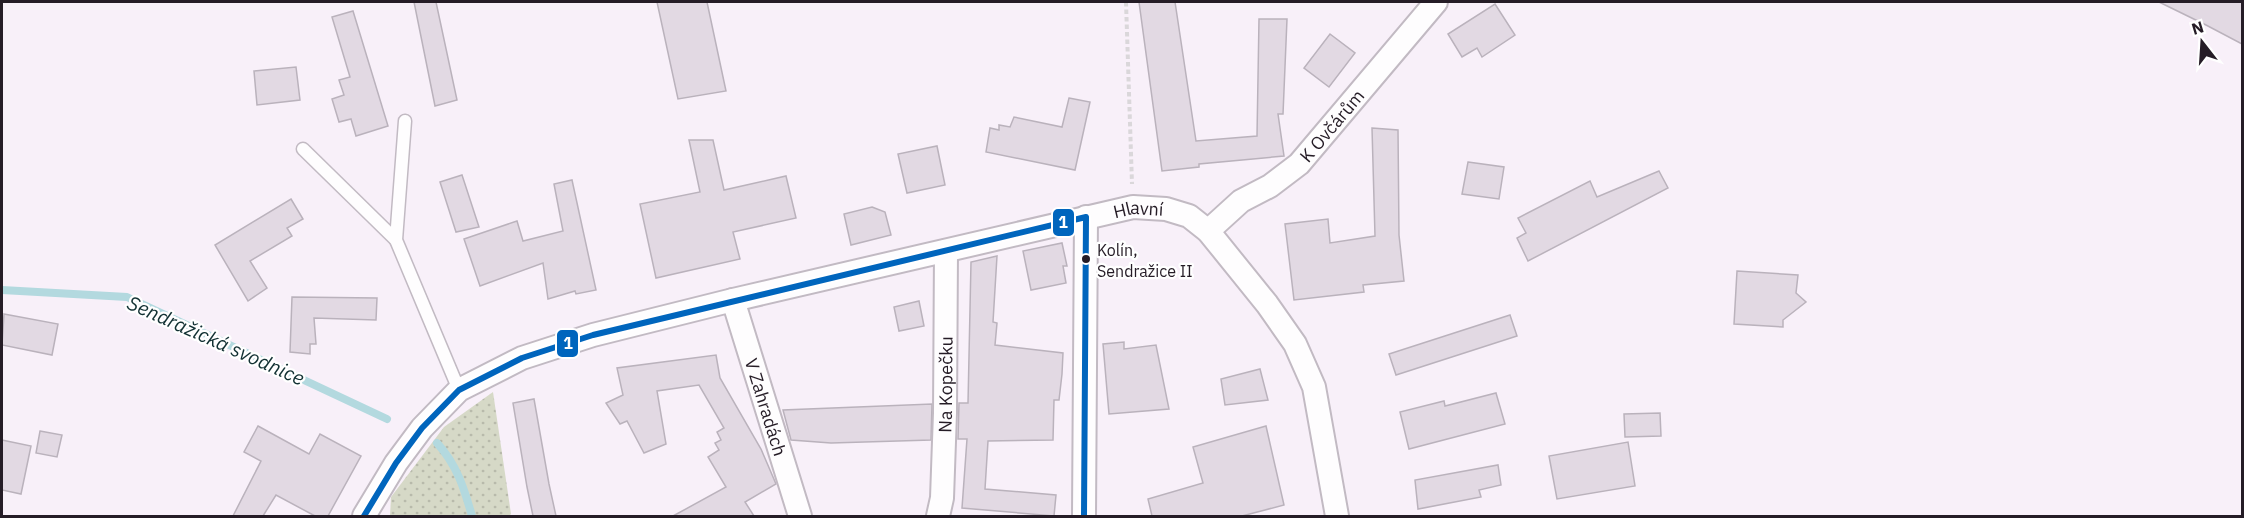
<svg xmlns="http://www.w3.org/2000/svg" width="2244" height="518" viewBox="0 0 2244 518" font-family="'IBM Plex Sans',sans-serif">
	<style>
		.park { fill: url(#park-dots) }
		.lines { fill: none; stroke-linecap: round; stroke-linejoin: round }
		.stream { stroke: #b3d9df; stroke-width: 8 }
		.building { fill: #e2d9e3; stroke: #bab2bc; stroke-width: 1.5 }
		.service-casing { stroke: #c2bac3; stroke-width: 15 }
		.minor-casing { stroke: #c2bac3; stroke-width: 26 }
		.path { stroke: #dad7da; stroke-width: 4; stroke-dasharray: 4.5 3; stroke-linecap: butt }
		.service { stroke: #fefdfe; stroke-width: 12 }
		.minor { stroke: #fefdfe; stroke-width: 22 }
		.bus-1-casing { stroke: #fff; stroke-width: 10 }
		.bus-1 { stroke: #0065bd; stroke-width: 6 }
		.bus-dot { fill: #251c26; stroke: #fff; stroke-width: 2 }
		.labels { text-anchor: middle; dominant-baseline: central; stroke-width: 4.5; stroke-linejoin: round; paint-order: stroke }
		.bus-label { font-size: 16px; fill: #251c26; stroke: #fff; text-anchor: start }
		.street-label { font-size: 18px; fill: #251c26; stroke: #fff }
		.water-label { font-size: 20px; font-style: italic; fill: #123133; stroke: #fff }
		.line-badge { stroke: #fff; stroke-width: 2 }
		.badge-label { font-size: 16px; text-anchor: middle; font-weight: bold; fill: #fff }
	</style>
	<defs>
		<pattern id="park-dots" width="8" height="8" patternUnits="userSpaceOnUse" patternTransform="scale(1.5)"><rect width="8" height="8" fill="#d6d9c7"/><path d="M2 2h.1M6 6h.1" fill="none" stroke="#b8baab" stroke-width="1.8" stroke-linecap="round"/></pattern>
	</defs>
	<rect width="100%" height="100%" fill="#f8f0f9"/>
	<!-- park -->
	<polygon class="park" points="493,392 511,514 509,516 390,516 391,497 444,427"/>
	<g class="lines">
		<!-- stream -->
		<g class="stream">
			<polyline points="2,290 127,297 387,419"/>
			<path d="M 437,443 C 457,465 464,488 472,516"/>
		</g>
	</g>
	<!-- building -->
	<g class="building">
		<polygon points="414,2 436,2 457,100 435,106"/>
		<polygon points="657,2 707,2 726,91 678,99"/>
		<polygon points="1139,2 1175,2 1196,141 1257,136 1259,19 1287,19 1283,114 1278,114 1284,156 1199,164 1199,167 1162,171"/>
		<polygon points="2159,2 2242,2 2242,44 2206,25"/>
		<polygon points="1495,4 1515,35 1482,57 1477,48 1462,57 1448,34"/>
		<polygon points="353,11 388,126 356,136 351,119 339,122 332,99 344,95 339,80 350,77 332,17"/>
		<polygon points="1330,34 1355,53 1329,87 1304,68"/>
		<polygon points="296,67 300,100 257,105 254,71"/>
		<polygon points="1069,98 1090,102 1075,170 986,152 990,128 999,130 999,125 1010,127 1014,117 1062,127"/>
		<polygon points="1372,128 1398,130 1399,235 1404,281 1363,285 1364,292 1294,300 1285,224 1328,219 1330,243 1375,236"/>
		<polygon points="689,140 713,140 724,190 786,176 796,218 733,232 740,259 656,278 640,204 700,192"/>
		<polygon points="937,146 945,185 907,193 898,154"/>
		<polygon points="1468,162 1504,167 1499,199 1462,194"/>
		<polygon points="1659,171 1668,188 1528,261 1517,238 1526,233 1518,218 1590,181 1597,197"/>
		<polygon points="462,175 479,227 456,232 440,182"/>
		<polygon points="572,180 596,290 576,294 575,291 548,299 543,263 480,286 464,239 517,221 523,241 563,231 554,184"/>
		<polygon points="291,199 303,219 287,228 292,236 250,261 267,288 248,301 215,245"/>
		<polygon points="872,207 885,212 891,235 851,245 844,214"/>
		<polygon points="1062,243 1067,266 1063,266 1066,283 1031,290 1023,251"/>
		<polygon points="997,256 993,322 997,323 995,345 1063,353 1062,374 1059,400 1054,400 1053,440 988,441 985,489 1056,495 1054,516 962,508 967,439 958,439 959,403 968,403 971,262"/>
		<polygon points="1737,271 1798,275 1796,293 1806,302 1783,320 1783,327 1734,324"/>
		<polygon points="292,297 377,298 376,320 314,318 316,344 310,344 310,354 290,352"/>
		<polygon points="919,301 924,326 899,331 894,307"/>
		<polygon points="4,314 58,324 52,355 2,345"/>
		<polygon points="1510,315 1517,336 1396,375 1389,354"/>
		<polygon points="1124,342 1124,349 1156,345 1169,409 1109,414 1103,344"/>
		<polygon points="716,355 720,378 761,449 776,484 745,502 754,516 673,516 726,487 708,457 719,450 715,443 721,440 717,432 724,428 699,385 657,391 666,444 644,453 627,421 620,424 606,403 623,395 617,368"/>
		<polygon points="1260,369 1268,400 1225,405 1221,379"/>
		<polygon points="1496,393 1505,424 1409,449 1400,412 1444,401 1445,406"/>
		<polygon points="534,399 549,484 556,516 533,516 527,487 513,403"/>
		<polygon points="932,404 931,440 831,443 791,440 783,410"/>
		<polygon points="1660,413 1661,436 1625,437 1624,414"/>
		<polygon points="258,426 309,454 320,434 361,456 328,516 315,516 276,495 263,516 233,516 261,461 244,452"/>
		<polygon points="1266,426 1284,505 1242,516 1152,516 1148,499 1203,483 1193,447"/>
		<polygon points="40,431 62,435 57,457 36,453"/>
		<polygon points="2,440 31,446 21,494 2,490"/>
		<polygon points="1628,442 1635,486 1557,499 1549,456"/>
		<polygon points="1498,465 1501,485 1479,490 1481,497 1418,509 1415,480"/>
	</g>
	<g class="lines">
		<defs>
			<g id="service">
				<polyline points="405,121 396,240 459,390"/>
				<polyline points="303,149 396,240"/>
			</g>
			<g id="minor">
				<path id="s1" d="M 1208,231 L 1241,201 L 1270,186 L 1299,164 L 1436,2"/>
				<path id="s2" d="M 733,300 L 800,516"/>
				<path id="s3" d="M 364,516 L 396,463 L 422,428 L 459,390 L 522,358 L 593,335 L 733,300 L 1133,207 L 1166,209 L 1189,216 L 1208,231 L 1267,304 L 1295,344 L 1314,387 L 1337,516"/>
				<path id="s4" d="M 938,516 L 942,498 L 945,413 L 946,251"/>
				<polyline points="1084,516 1086,217"/>
			</g>
		</defs>
		<!-- service casing -->
		<use href="#service" class="service-casing"/>
		<!-- minor casing -->
		<use href="#minor" class="minor-casing"/>
		<!-- path -->
		<polyline class="path" points="1126,2 1132,184"/>
		<!-- service -->
		<use href="#service" class="service"/>
		<!-- minor -->
		<use href="#minor" class="minor"/>
		<defs>
			<polyline id="bus-1" points="364,516 396,463 422,428 459,390 522,358 593,335 1086,217 1084,516"/>
		</defs>
		<!-- bus-1 casing -->
		<use href="#bus-1" class="bus-1-casing"/>
		<!-- bus-1 -->
		<use href="#bus-1" class="bus-1"/>
	</g>
	<!-- markers -->
	<circle class="bus-dot" cx="1086" cy="259" r="5"/>
	<g class="labels">
		<!-- bus labels -->
		<g class="bus-label">
			<text x="1097" y="250">Kolín,<tspan x="1097" dy="21">Sendražice II</tspan></text>
		</g>
		<!-- street labels -->
		<g class="street-label">
			<text stroke="none"><textPath href="#s1" startOffset="164">K Ovčárům</textPath></text>
			<text stroke="none"><textPath href="#s3" startOffset="864">Hlavní</textPath></text>
			<text stroke="none"><textPath href="#s4" startOffset="132">Na Kopečku</textPath></text>
			<text stroke="none"><textPath href="#s2" startOffset="112">V Zahradách</textPath></text>
		</g>
		<!-- water labels -->
		<g class="water-label">
			<text transform="translate(216 340) rotate(24)">Sendražická svodnice</text>
		</g>
	</g>
	<g class="line-badge">
		<rect x="1052" y="208" width="23" height="29" rx="6" fill="#0065bd"/>
		<rect x="556" y="329" width="23" height="29" rx="6" fill="#0065bd"/>
	</g>
	<g class="badge-label">
		<text x="1063" y="228">1</text>
		<text x="568" y="349">1</text>
	</g>
	<!-- border -->
	<rect width="2244" height="518" fill="none" stroke="#251c26" stroke-width="6"/>
	<!-- north arrow -->
	<g transform="translate(2202 42) rotate(343)" stroke="#ffffff" stroke-width="4.5" paint-order="stroke">
	<path d="M0-4.5L10 22L0 15L-10 22Z" fill="#251c26"/>
	<text y="-9" font-size="16" font-weight="bold" text-anchor="middle" fill="#251c26">N</text>
	</g>
</svg>
